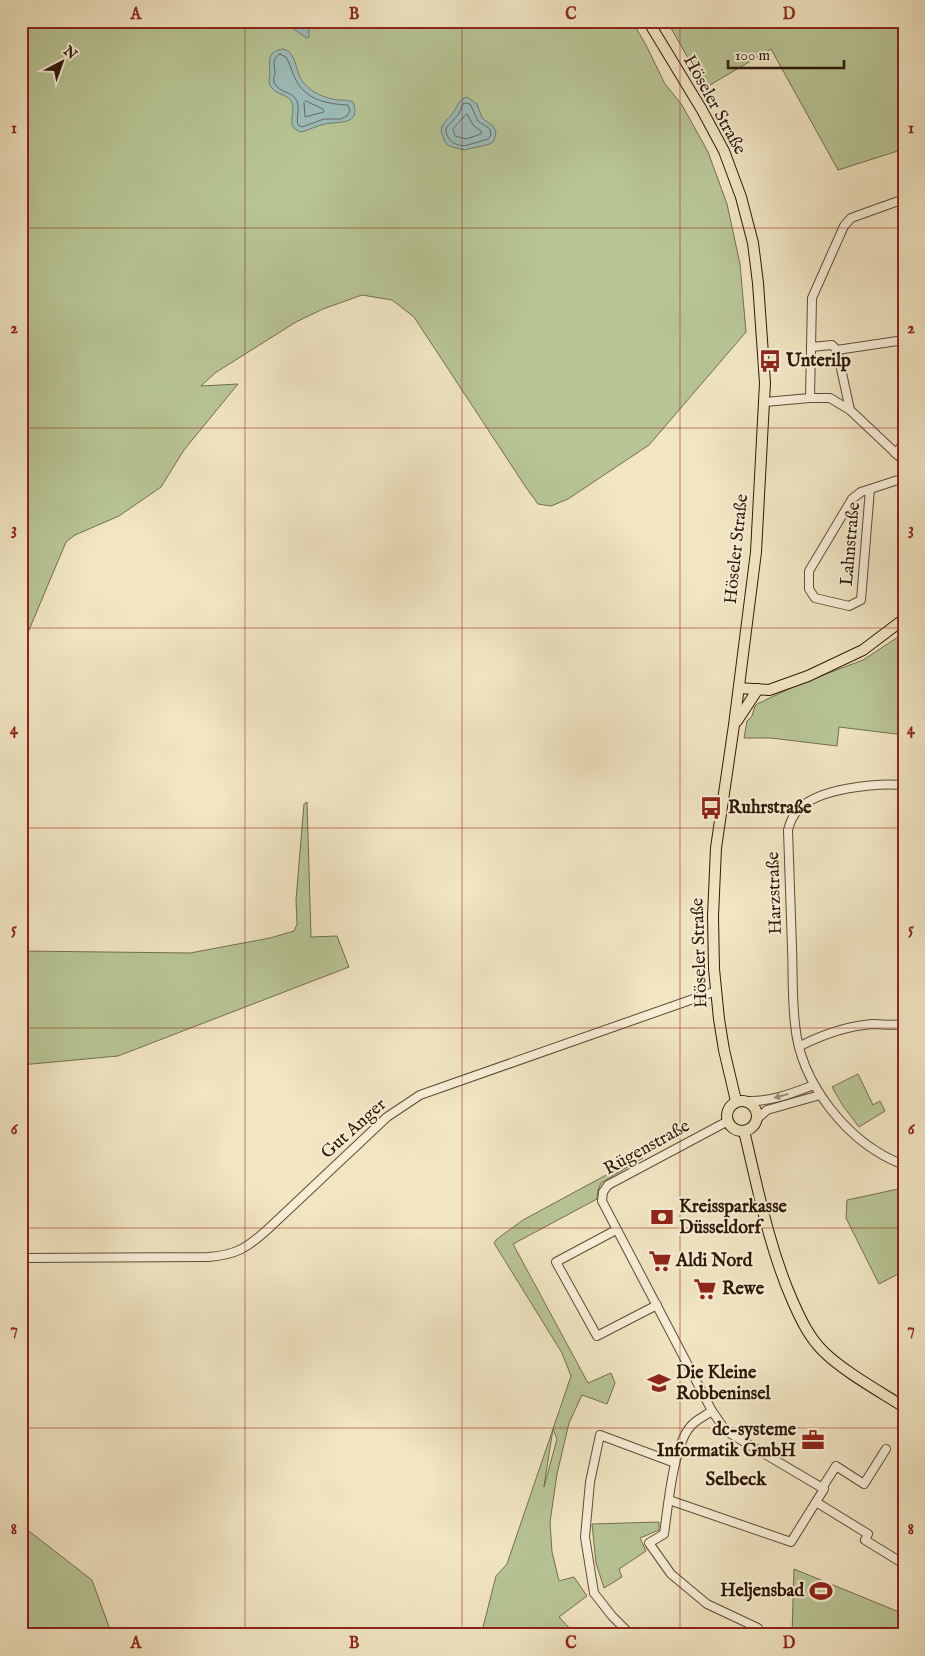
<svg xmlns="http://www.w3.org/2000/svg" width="925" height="1656" viewBox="0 0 925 1656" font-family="'IM FELL English',serif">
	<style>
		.green { fill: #b8c595; stroke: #736e4e; fill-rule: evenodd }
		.water { fill: #9cbdba; stroke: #707b72 }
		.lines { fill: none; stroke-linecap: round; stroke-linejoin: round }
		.shore { stroke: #656a60; stroke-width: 1 }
		.minor-casing { stroke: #5f4b36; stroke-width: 10 }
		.major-casing { stroke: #2e1807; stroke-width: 12 }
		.minor { stroke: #f6eed7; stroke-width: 8 }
		.major { stroke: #f1e5c2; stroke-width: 10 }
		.oneway { fill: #9c8e79 }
		.grid { fill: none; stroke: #8f2418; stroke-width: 1; stroke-opacity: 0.55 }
		.labels { text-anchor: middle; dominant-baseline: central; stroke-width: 4; stroke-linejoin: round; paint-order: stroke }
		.street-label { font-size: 18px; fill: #2e1807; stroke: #f6eed7 }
		.poi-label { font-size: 18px; font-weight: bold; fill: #2e1807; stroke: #f6eed7; text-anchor: start }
		.neighbourhood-label { font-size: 19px; font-weight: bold; fill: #2e1807; stroke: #f6eed7 }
		.neatline { fill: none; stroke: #8f2418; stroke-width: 2 }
		.grid-label { font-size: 16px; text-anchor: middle; font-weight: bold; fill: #8f2418 }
	</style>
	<rect width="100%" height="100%" fill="#f1e5c2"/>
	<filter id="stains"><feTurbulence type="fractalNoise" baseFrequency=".004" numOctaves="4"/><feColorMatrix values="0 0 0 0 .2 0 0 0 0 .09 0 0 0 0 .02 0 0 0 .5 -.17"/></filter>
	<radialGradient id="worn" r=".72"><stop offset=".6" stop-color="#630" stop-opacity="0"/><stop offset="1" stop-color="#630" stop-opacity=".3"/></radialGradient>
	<!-- green -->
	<g class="green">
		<polygon points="21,21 632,21 646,45 665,84 682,105 708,152 727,204 740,264 746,332 649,445 568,499 551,506 538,504 525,486 414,317 392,300 362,295 323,309 296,322 215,373 201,386 238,384 184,450 161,487 119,516 75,535 66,542 21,649"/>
		<polygon points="667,21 904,21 904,149 838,170 771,49 705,88"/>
		<polygon points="904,633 904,735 839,727 837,746 771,738 744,738 747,721 752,716 755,706 757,704 797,685 863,660"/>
		<polygon points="307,802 311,937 337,936 349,967 118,1056 21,1065 21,951 190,953 270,938 294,931 297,924 296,900 304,804"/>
		<polygon points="858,1074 873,1105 880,1101 885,1111 859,1127 843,1106 832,1087"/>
		<path d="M 643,1158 L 601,1183 L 598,1190 L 597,1199 L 513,1244 L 588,1383 L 611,1373 L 615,1383 L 607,1404 L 582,1395 L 569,1423 L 557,1474 L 550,1522 L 552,1552 L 559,1581 L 574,1577 L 587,1596 L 559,1617 L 576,1635 L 481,1635 L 496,1576 L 507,1564 L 571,1376 L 562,1353 L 494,1243 L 497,1239 L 523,1220 L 632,1161 ZM 553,1429 L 557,1439 L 544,1487 L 544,1486 Z"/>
		<polygon points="904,1181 904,1271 879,1284 846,1218 847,1200 898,1189"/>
		<polygon points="659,1522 659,1530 640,1538 646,1551 619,1569 622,1577 604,1588 596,1563 592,1524"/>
		<polygon points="21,1525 92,1580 112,1635 21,1635"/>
		<polygon points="794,1569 904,1614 904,1635 792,1635"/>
	</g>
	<!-- water -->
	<g class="water">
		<polygon points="290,21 298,21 309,30 309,37 307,38 295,30"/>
		<path d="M 283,49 C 297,52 295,72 303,82 C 312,93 324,98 338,100 C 343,100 348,100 353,102 C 362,126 338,121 325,124 C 316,126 309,130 301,132 C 283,126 298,113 291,101 C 287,94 277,95 272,88 C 267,83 270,79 270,73 C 269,61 267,51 283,49 Z"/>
		<path d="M 467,97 L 477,104 L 482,118 L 493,126 L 496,132 L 494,141 L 490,144 L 464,150 L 449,146 L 445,142 L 441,131 C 442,121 450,119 454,111 C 459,104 458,100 467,97 Z"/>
	</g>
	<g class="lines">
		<!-- shore -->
		<g class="shore">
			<path d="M 280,54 L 286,57 C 291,65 292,74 297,82 C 308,101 329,104 348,105 L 350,111 L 347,116 L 341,119 L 324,119 L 302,127 L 298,125 C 296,117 300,109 297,101 C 292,91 280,93 275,84 C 272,80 275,76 275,72 C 274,64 272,59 280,54 Z"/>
			<polygon points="306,101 323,109 324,112 305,117 304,103"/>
			<path d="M 464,103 L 470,104 L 478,121 L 490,129 L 491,135 L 488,139 C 481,141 475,143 468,145 C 456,148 445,139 446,128 L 458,115 Z"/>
			<polygon points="467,114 473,125 481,131 481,134 466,139 455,136 453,129"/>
		</g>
		<defs>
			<g id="minor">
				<polyline points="811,347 832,345 837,350 850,410"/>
				<polyline points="837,350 904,340"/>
				<polyline points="810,398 812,298 844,226 851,218 904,199"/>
				<polyline points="765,402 810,398 830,398 850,410 904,461"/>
				<polyline points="895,453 904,444"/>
				<polyline points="870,489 861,600 849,606 815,598 809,589 809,571 852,499 861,492 904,478"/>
				<path d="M 904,785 C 876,783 819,788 799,809 C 793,815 790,822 788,830 C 789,869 791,908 792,948 C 793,973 792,999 795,1024 C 800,1083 848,1144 904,1165"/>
				<path d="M 800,1046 C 822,1035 847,1026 872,1024 C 882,1024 893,1026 904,1024"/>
				<path d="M 747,1101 C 771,1102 793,1093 814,1085"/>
				<polyline points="758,1118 767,1110 820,1095"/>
				<polyline points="616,1230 556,1262 597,1336 657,1305"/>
				<path d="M 21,1258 L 208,1257 C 236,1255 247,1248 268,1229 L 387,1117 L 420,1095 L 716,991"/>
				<path d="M 712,1411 C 705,1416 695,1420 690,1427 C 673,1447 668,1507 664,1534 L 649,1543 L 671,1574 L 707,1604 L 758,1628"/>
				<polyline points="822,1488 836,1466 864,1484 886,1449"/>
				<polyline points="669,1500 791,1542 824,1489 726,1431 712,1411 602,1201 603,1192 608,1185 728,1121"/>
				<polyline points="816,1502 868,1534 865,1540 904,1564"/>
				<polyline points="631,1635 612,1616 594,1593 585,1537 590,1482 600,1435 675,1463"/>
			</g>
			<g id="major">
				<polyline points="648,21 702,110 724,151 741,197 753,243 758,283 765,383 756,552 734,725 716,848 713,916 714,969 719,1019 724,1050 736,1101"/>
				<polyline points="739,688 769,690 808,676 863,650 904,619"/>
				<polyline points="737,721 758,689"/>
				<circle cx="742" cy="1116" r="15"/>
				<path d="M 744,1131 C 758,1189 769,1248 793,1302 C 801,1320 809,1337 823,1351 C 843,1371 879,1391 904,1407"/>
			</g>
		</defs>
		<!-- minor casing -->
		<use href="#minor" class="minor-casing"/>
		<!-- major casing -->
		<use href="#major" class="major-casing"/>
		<!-- minor -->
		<use href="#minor" class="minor"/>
		<!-- major -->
		<use href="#major" class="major"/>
	</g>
	<!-- one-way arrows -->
	<defs><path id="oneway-solid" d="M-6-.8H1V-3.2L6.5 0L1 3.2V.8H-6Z" transform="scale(1.25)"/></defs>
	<use class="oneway" href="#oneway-solid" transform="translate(781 1096) rotate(165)"/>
	<!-- grid -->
	<path class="grid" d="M 245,21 L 245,1635M 462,21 L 462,1635M 680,21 L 680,1635M 21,228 L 904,228M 21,428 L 904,428M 21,628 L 904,628M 21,828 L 904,828M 21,1028 L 904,1028M 21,1228 L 904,1228M 21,1428 L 904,1428"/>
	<!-- icons -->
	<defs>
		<symbol id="bus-bare" viewBox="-9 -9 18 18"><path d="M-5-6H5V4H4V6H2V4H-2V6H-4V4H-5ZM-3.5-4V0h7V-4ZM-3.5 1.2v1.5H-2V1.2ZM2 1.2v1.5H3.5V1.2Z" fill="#8f2418" stroke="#f6eed7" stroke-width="2.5" paint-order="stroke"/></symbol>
		<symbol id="bank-bare" viewBox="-9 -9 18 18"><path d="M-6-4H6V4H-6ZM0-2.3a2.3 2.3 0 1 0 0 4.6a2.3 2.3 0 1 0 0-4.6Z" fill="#8f2418" stroke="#f6eed7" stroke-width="2.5" paint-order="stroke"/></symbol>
		<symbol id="supermarket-bare" viewBox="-9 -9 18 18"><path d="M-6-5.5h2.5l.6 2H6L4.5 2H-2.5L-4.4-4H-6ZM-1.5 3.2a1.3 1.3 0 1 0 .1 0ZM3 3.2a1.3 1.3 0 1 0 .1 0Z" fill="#8f2418" stroke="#f6eed7" stroke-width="2.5" paint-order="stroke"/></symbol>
		<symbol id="school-bare" viewBox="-9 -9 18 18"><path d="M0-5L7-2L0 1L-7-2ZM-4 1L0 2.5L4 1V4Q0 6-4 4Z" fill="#8f2418" stroke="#f6eed7" stroke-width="2.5" paint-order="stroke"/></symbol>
		<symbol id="office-bare" viewBox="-9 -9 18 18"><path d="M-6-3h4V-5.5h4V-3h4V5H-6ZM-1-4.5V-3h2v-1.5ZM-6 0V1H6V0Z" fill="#8f2418" stroke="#f6eed7" stroke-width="2.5" paint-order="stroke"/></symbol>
		<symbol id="stadium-bare" viewBox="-9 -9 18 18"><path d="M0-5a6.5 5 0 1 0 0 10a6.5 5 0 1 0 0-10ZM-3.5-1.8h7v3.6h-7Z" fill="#8f2418" stroke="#f6eed7" stroke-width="2.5" paint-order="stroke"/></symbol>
	</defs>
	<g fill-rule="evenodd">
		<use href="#bus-bare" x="754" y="345" width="32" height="32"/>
		<use href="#bus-bare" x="695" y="792" width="32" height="32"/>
		<use href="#bank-bare" x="646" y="1201" width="32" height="32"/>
		<use href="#supermarket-bare" x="644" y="1245" width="32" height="32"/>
		<use href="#supermarket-bare" x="689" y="1273" width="32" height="32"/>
		<use href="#school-bare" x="643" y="1367" width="32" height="32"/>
		<use href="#office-bare" x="797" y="1424" width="32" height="32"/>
		<use href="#stadium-bare" x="805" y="1575" width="32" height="32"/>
	</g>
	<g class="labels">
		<!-- street labels -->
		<g class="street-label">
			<text transform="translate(714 105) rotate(61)">Höseler Straße</text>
			<text transform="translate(851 544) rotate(-85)">Lahnstraße</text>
			<text transform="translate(737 549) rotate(-84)">Höseler Straße</text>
			<text transform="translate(775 893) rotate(-92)">Harzstraße</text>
			<text transform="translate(700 953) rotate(-92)">Höseler Straße</text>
			<text transform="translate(354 1129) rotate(-42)">Gut Anger</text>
			<text transform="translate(647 1148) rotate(-29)">Rügenstraße</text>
		</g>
		<!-- poi labels -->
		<g class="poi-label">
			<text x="786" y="361">Unterilp</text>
			<text x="728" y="808">Ruhrstraße</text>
			<text x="679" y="1207">Kreissparkasse<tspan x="679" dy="21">Düsseldorf</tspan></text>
			<text x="676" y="1261">Aldi Nord</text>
			<text x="722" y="1289">Rewe</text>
			<text x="676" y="1373">Die Kleine<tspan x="676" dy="21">Robbeninsel</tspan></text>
			<text x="796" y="1430" text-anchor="end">dc-systeme<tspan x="796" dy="21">Informatik GmbH</tspan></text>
			<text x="804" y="1591" text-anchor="end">Heljensbad</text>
		</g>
		<!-- neighbourhood labels -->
		<g class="neighbourhood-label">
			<text x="736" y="1480">Selbeck</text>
		</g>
	</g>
	<!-- margin -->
	<rect width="925" height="1656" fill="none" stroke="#f1e5c2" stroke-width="55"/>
	<!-- north arrow -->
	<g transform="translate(62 62) rotate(41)" stroke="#f6eed7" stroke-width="4" paint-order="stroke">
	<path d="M0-4L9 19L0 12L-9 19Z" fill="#2e1807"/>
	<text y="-8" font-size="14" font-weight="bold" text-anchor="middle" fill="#2e1807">N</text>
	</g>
	<!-- scale -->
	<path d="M728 60v8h116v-8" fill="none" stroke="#2e1807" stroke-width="2.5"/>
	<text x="735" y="60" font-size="15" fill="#2e1807" stroke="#f6eed7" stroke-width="4" paint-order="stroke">100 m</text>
	<rect x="28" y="28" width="870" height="1600" class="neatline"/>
	<g class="grid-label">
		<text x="136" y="19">A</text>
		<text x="354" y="19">B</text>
		<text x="571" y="19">C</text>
		<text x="789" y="19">D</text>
		<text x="14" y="133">1</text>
		<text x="911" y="133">1</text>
		<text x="14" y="333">2</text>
		<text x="911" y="333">2</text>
		<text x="14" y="534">3</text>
		<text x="911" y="534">3</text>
		<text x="14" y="734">4</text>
		<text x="911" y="734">4</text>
		<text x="14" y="934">5</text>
		<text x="911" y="934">5</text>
		<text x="14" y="1134">6</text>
		<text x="911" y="1134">6</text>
		<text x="14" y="1334">7</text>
		<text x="911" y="1334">7</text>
		<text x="14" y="1534">8</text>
		<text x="911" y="1534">8</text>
		<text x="136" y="1648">A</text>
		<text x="354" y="1648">B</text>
		<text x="571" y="1648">C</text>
		<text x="789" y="1648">D</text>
	</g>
	<rect width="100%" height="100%" filter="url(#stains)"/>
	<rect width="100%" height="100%" fill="url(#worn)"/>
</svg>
